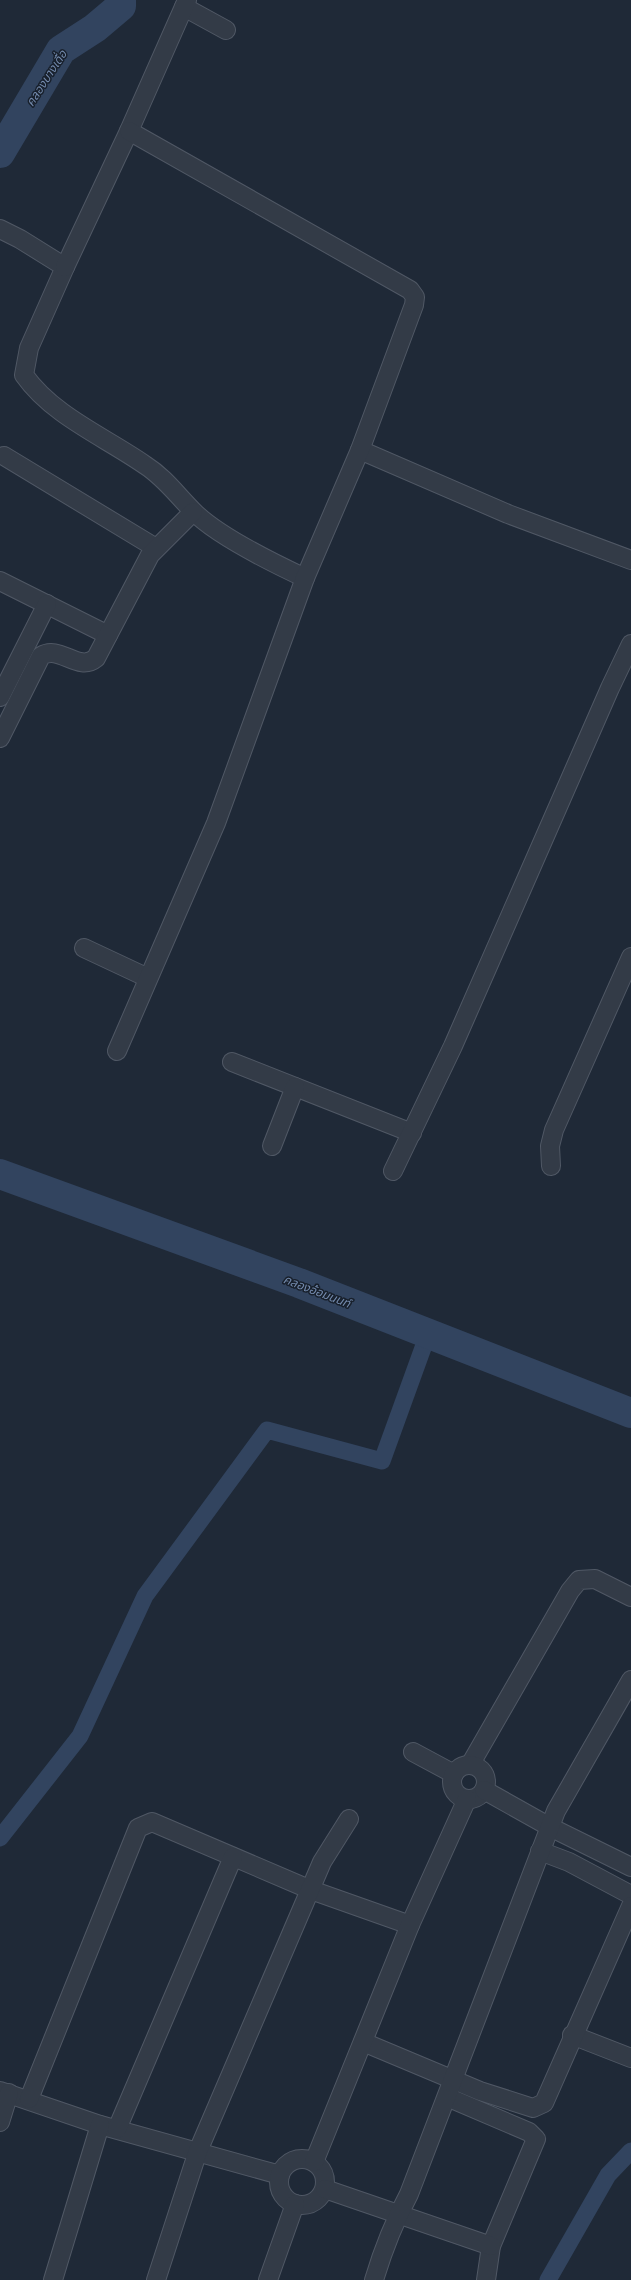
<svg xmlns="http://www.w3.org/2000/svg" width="631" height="2280" viewBox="0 0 631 2280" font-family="'Golos Text','Noto Sans Thai',sans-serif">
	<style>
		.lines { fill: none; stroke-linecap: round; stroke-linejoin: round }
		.canal { stroke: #32445f; stroke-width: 17 }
		.river { stroke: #32445f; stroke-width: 30 }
		.minor-casing { stroke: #505865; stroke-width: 20 }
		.minor { stroke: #333b47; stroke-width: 18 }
		.labels { text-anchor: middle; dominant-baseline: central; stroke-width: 3; stroke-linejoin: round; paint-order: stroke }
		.water-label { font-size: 12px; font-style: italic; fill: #748bae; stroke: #18202c }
	</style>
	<rect width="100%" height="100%" fill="#1f2937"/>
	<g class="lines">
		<!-- canal -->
		<g class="canal">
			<polyline points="0,1838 80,1736 145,1596 267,1430 382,1461 428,1334"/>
			<polyline points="548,2280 608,2175 631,2151"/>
		</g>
		<!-- river -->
		<g class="river">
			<polyline points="0,153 61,50 95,28 121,6 121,0"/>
			<polyline points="0,1174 299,1283 631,1413"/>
		</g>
		<defs>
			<g id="minor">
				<polyline points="184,7 226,30"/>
				<path d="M 0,229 L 20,239 L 65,267 L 29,348 L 24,375 C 53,416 105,437 145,465 C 164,477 177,495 193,511 C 217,536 273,563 305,578"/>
				<polyline points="65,267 129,131 187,0"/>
				<polyline points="360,450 508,514 631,560"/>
				<polyline points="4,456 156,548"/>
				<polyline points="0,581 108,635"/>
				<polyline points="0,697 47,604"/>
				<path d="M 0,738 L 41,656 C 60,644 78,673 96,658 L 150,555 L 193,512"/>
				<polyline points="84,948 148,978"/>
				<polyline points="117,1051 216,823 305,578 360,450 414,305 415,297 410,290 129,131"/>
				<polyline points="232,1062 412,1133"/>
				<polyline points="272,1146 295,1087"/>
				<polyline points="551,1166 550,1146 554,1130 631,957"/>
				<polyline points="393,1171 453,1046 610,688 631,644"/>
				<polyline points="413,1752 454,1774"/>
				<polyline points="470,1765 570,1591 579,1580 595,1579 631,1597"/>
				<circle cx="469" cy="1782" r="17"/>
				<polyline points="484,1790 550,1827 631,1867"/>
				<polyline points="540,1851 569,1862 631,1895"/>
				<polyline points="572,2035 631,2058"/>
				<polyline points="363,2042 480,2091 533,2108 544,2103 631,1906"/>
				<polyline points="0,2091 100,2125 280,2175"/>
				<polyline points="447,2097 529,2132 536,2139 491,2246 486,2280"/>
				<polyline points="29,2099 138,1828 152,1822 311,1890 410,1925"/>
				<polyline points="0,2122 9,2093"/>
				<polyline points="117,2129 233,1857"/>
				<circle cx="302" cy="2182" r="23"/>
				<polyline points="314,2162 410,1925 467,1799"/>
				<polyline points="325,2189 491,2246"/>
				<polyline points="53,2280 100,2125"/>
				<polyline points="156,2280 198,2151 322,1862 349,1819"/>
				<polyline points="268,2280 295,2204"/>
				<path d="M 374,2280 C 383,2250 394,2222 409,2194 L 556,1811 L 631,1680"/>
			</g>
		</defs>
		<!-- minor casing -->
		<use href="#minor" class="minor-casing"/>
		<!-- minor -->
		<use href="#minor" class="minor"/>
	</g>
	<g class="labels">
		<!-- water labels -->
		<g class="water-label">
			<text transform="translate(46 78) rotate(-57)">คลองบางเดื่อ</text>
			<text transform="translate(317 1291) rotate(21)">คลองอ้อมนนท์</text>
		</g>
	</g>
</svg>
